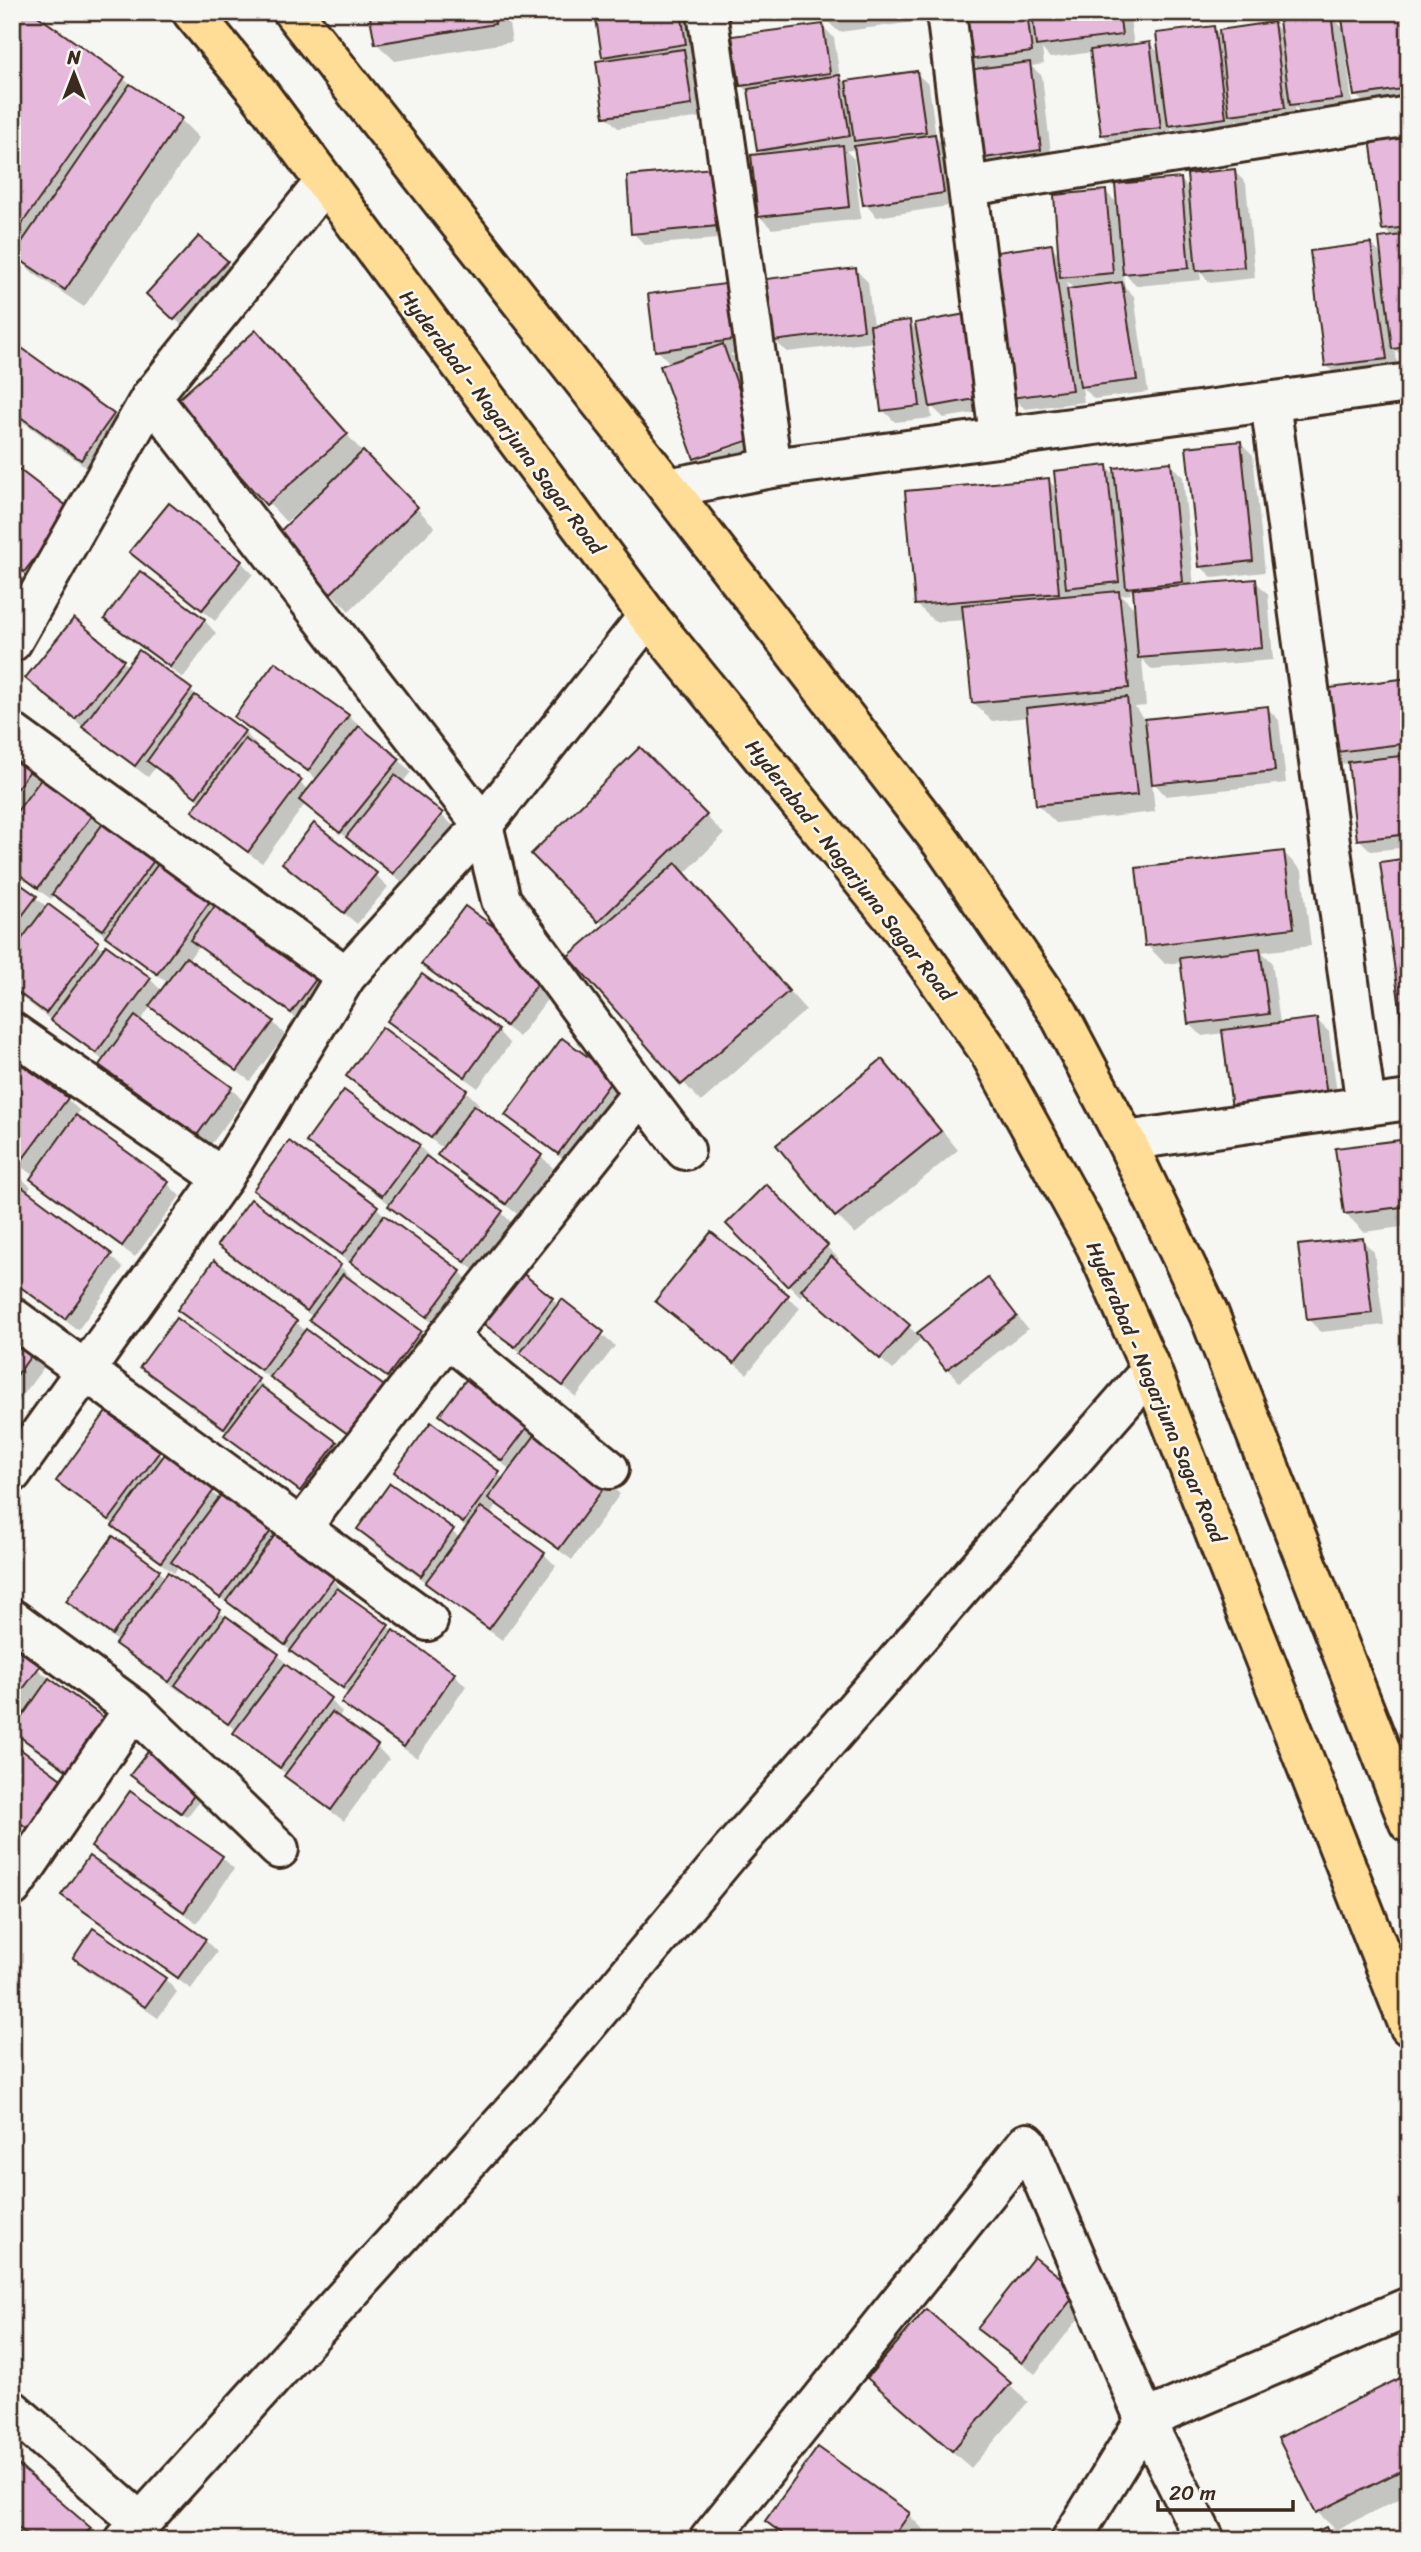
<svg xmlns="http://www.w3.org/2000/svg" width="1421" height="2552" viewBox="0 0 1421 2552" font-family="Sriracha,sans-serif">
	<style>
		.shadow { fill: #0003; fill-rule: evenodd }
		.building { fill: #e6b8db; stroke: #3b2a1e; stroke-width: 2 }
		.lines { fill: none; stroke-linecap: round; stroke-linejoin: round }
		.minor-casing { stroke: #3b2a1e; stroke-width: 44 }
		.major-casing { stroke: #3b2a1e; stroke-width: 44 }
		.minor { stroke: #f6f6f2; stroke-width: 38 }
		.major { stroke: #ffdd96; stroke-width: 38 }
		.labels { text-anchor: middle; dominant-baseline: central; stroke-width: 5; stroke-linejoin: round; paint-order: stroke }
		.street-label { font-size: 21px; fill: #3b2a1e; stroke: #f6f6f2 }
	</style>
	<rect width="100%" height="100%" fill="#f6f6f2"/>
	<filter id="ink" filterUnits="userSpaceOnUse"><feTurbulence type="fractalNoise" baseFrequency=".0143" numOctaves="2"/><feDisplacementMap in="SourceGraphic" scale="14" xChannelSelector="R" yChannelSelector="G"/><feConvolveMatrix kernelMatrix="1 2 1 2 8 2 1 2 1" color-interpolation-filters="sRGB"/></filter>
	<g filter="url(#ink)">
		<!-- shadow -->
		<g class="shadow">
			<polygon points="12,12 29,12 181,120 199,138 84,307 33,273 15,254 21,246 12,239"/>
			<polygon points="371,12 507,12 512,42 395,61 376,43"/>
			<polygon points="597,12 696,12 704,117 618,128 606,116 608,61 604,57"/>
			<polygon points="825,12 921,12 922,21 839,32 826,20"/>
			<polygon points="963,12 1129,12 1134,46 1150,44 1161,55 1213,28 1221,36 1274,24 1283,33 1330,15 1346,31 1409,12 1409,108 1374,113 1356,95 1349,51 1346,52 1353,110 1304,116 1295,107 1296,120 1244,127 1236,119 1237,130 1182,137 1171,126 1172,140 1115,147 1103,135 1093,52 1050,58 1042,49 1044,64 1031,66 1042,76 1052,162 991,170 978,158 980,70 969,60"/>
			<polygon points="822,25 834,38 840,77 845,82 916,73 929,85 936,138 947,148 955,205 877,217 865,204 856,149 846,151 854,159 861,219 772,229 759,216 764,155 759,150 750,94 741,85"/>
			<polygon points="1409,134 1409,360 1395,350 1398,371 1339,378 1327,366 1371,244 1383,256 1393,238 1384,229"/>
			<polygon points="712,170 730,238 645,245 633,233"/>
			<path d="M 1234,171 L 1246,183 L 1255,278 L 1210,283 L 1200,272 L 1201,280 L 1137,286 L 1123,272 L 1124,286 L 1134,296 L 1148,392 L 1094,399 L 1082,386 L 1084,402 L 1025,409 L 1012,397 L 1051,246 L 1060,255 L 1106,192 L 1119,205 L 1181,180 L 1190,190 ZM 1067,282 L 1075,290 L 1068,291 Z"/>
			<polygon points="200,238 239,275 188,331 161,306"/>
			<polygon points="856,270 868,282 873,326 909,322 992,410 944,418 930,405 932,418 895,422 883,410 874,342 787,352 774,340"/>
			<polygon points="732,285 752,351 730,354 735,358 762,434 700,455 700,459 763,437 767,450 708,471 696,458 671,364 657,350"/>
			<polygon points="12,343 113,415 131,433 100,477 12,414"/>
			<polygon points="275,351 364,454 435,527 349,611 277,537 310,505 308,503 286,522 177,402"/>
			<polygon points="1240,442 1253,455 1265,572 1213,578 1200,566"/>
			<path d="M 1170,464 L 1183,477 L 1194,586 L 1255,581 L 1268,594 L 1273,660 L 1152,670 L 1142,659 L 1146,706 L 1135,707 L 1145,721 L 1267,708 L 1279,720 L 1286,783 L 1166,796 L 1152,781 L 1155,812 L 1056,823 L 1037,804 L 1028,717 L 992,721 L 973,702 L 965,620 L 935,622 L 916,604 L 1048,480 L 1057,489 L 1106,466 L 1116,476 ZM 1130,590 L 1135,594 L 1136,610 L 1121,595 L 1131,594 Z"/>
			<polygon points="12,466 71,511 43,589 12,565"/>
			<polygon points="131,552 241,562 253,574 215,621"/>
			<polygon points="140,574 204,620 216,633 183,678 118,631 106,619"/>
			<polygon points="139,652 244,732 256,744 254,748 309,790 318,780 249,729 236,717 276,664 348,716 399,760 411,772 402,783 454,826 406,885 305,804 262,863 206,823 194,811 201,802 156,767 148,777 97,739 40,690 123,661 129,667"/>
			<polygon points="1409,680 1409,847 1371,851 1359,839 1350,763 1343,764 1331,752"/>
			<polygon points="12,749 102,827 108,820 333,984 304,1024 199,946 188,960 273,1022 285,1035 250,1081 164,1018 151,1006 140,1022 231,1088 243,1101 210,1146 114,1077 102,1064 104,1061 12,990 12,880 104,950 150,979 162,991 168,983 66,906 55,894 51,899 12,871"/>
			<polygon points="640,750 724,834 684,874 806,1010 701,1102 571,956 605,926 533,854"/>
			<polygon points="1284,853 1302,871 1311,946 1262,952 1272,962 1280,1024 1317,1020 1329,1032 1339,1109 1224,1033 1202,1036 1189,1023 1182,962 1165,964 1147,945"/>
			<polygon points="284,863 376,875 388,887 357,924"/>
			<polygon points="424,964 561,981 519,1037 436,976"/>
			<polygon points="390,1021 498,1031 510,1044 478,1088 402,1033"/>
			<polygon points="382,1029 466,1091 479,1104 475,1108 541,1156 553,1168 519,1215 452,1167 439,1154 444,1149 360,1088 348,1076"/>
			<polygon points="562,1040 626,1089 571,1165 519,1127 507,1115"/>
			<polygon points="881,1061 900,1079 958,1150 855,1234 837,1216 778,1145"/>
			<polygon points="12,1067 18,1073 67,1099 80,1111 76,1116 168,1184 180,1196 135,1257 44,1191 32,1178 34,1176 12,1160"/>
			<polygon points="1409,1140 1409,1226 1364,1232 1346,1214"/>
			<polygon points="308,1142 419,1146 431,1158 429,1161 502,1213 514,1225 478,1273 403,1218 391,1205 321,1154"/>
			<polygon points="289,1143 377,1208 389,1220 460,1272 472,1284 440,1328 267,1203 255,1190"/>
			<polygon points="12,1170 31,1187 26,1193 111,1256 123,1268 78,1330 12,1282"/>
			<polygon points="766,1186 839,1259 835,1262 918,1335 988,1281 1028,1329 959,1382 922,1337 893,1370 805,1292 801,1297 728,1224"/>
			<polygon points="251,1201 340,1266 352,1278 350,1281 420,1332 432,1344 401,1388 324,1332 311,1320 313,1317 231,1257 219,1245"/>
			<polygon points="711,1235 800,1308 747,1374 658,1301"/>
			<polygon points="1362,1240 1374,1252 1384,1325 1321,1332 1308,1319"/>
			<polygon points="214,1263 296,1322 306,1332 365,1448 285,1389 275,1380 274,1381 192,1323 179,1310"/>
			<polygon points="552,1299 559,1306 562,1302 615,1346 576,1397 483,1322"/>
			<polygon points="176,1320 258,1381 348,1455 313,1502 239,1447 226,1435 228,1433 154,1379 142,1367"/>
			<polygon points="12,1336 46,1364 16,1405 12,1403"/>
			<polygon points="472,1374 620,1494 572,1560 497,1505 490,1515 544,1554 556,1566 502,1640 439,1595 426,1582 371,1542 359,1529 391,1485 460,1538 468,1528 409,1485 396,1472 431,1425 504,1479 511,1470 454,1428 442,1415"/>
			<polygon points="106,1415 220,1499 273,1529 285,1541 283,1543 333,1580 345,1592 343,1595 454,1674 466,1686 417,1758 356,1715 344,1703 350,1695 179,1567 174,1573 127,1539 115,1525 71,1493 58,1481"/>
			<polygon points="159,1571 166,1578 168,1575 278,1655 291,1668 289,1669 330,1700 342,1712 338,1718 377,1747 389,1759 344,1821 299,1788 288,1775 248,1746 236,1733 237,1731 184,1691 182,1693 130,1656 118,1644 119,1642 80,1614 68,1601"/>
			<polygon points="12,1648 51,1680 85,1785 26,1743 14,1730 12,1733"/>
			<polygon points="138,1780 205,1794 187,1817"/>
			<polygon points="93,1847 222,1857 234,1869 197,1923 105,1859"/>
			<polygon points="63,1894 205,1940 217,1952 191,1989 76,1907"/>
			<polygon points="75,1957 165,1979 177,1992 158,2018 87,1970"/>
			<polygon points="1034,2259 1089,2305 1035,2374 979,2329"/>
			<polygon points="926,2312 1028,2402 971,2468 888,2396"/>
			<polygon points="1409,2381 1409,2494 1336,2530 1317,2512"/>
			<polygon points="909,2515 927,2533 922,2540 787,2540 767,2521"/>
			<polygon points="90,2529 100,2540 34,2540"/>
		</g>
		<!-- building -->
		<g class="building">
			<polygon points="12,12 32,12 125,77 14,235"/>
			<polygon points="369,12 493,12 495,24 375,44"/>
			<polygon points="595,12 681,12 686,44 602,57"/>
			<polygon points="824,12 889,12 825,21"/>
			<polygon points="961,12 1027,12 1032,52 967,60"/>
			<polygon points="1032,12 1119,12 1122,35 1036,46"/>
			<polygon points="1341,12 1409,12 1409,88 1354,96"/>
			<polygon points="1331,13 1342,99 1290,105 1279,20"/>
			<polygon points="1274,22 1285,108 1229,115 1219,30"/>
			<polygon points="823,24 830,73 740,86 732,36"/>
			<polygon points="1214,26 1226,118 1168,126 1156,33"/>
			<polygon points="1150,42 1161,128 1101,135 1090,50"/>
			<polygon points="684,49 692,105 604,117 596,61"/>
			<polygon points="1030,62 1041,150 977,159 966,70"/>
			<polygon points="917,71 926,132 854,141 846,81"/>
			<polygon points="840,75 850,136 757,151 748,89"/>
			<polygon points="130,84 182,118 65,290 13,255"/>
			<polygon points="1409,132 1409,227 1382,230 1370,138"/>
			<polygon points="935,134 944,193 863,205 854,146"/>
			<polygon points="843,145 849,207 758,217 751,155"/>
			<polygon points="713,168 718,226 631,234 627,176"/>
			<polygon points="1235,169 1244,267 1196,271 1187,174"/>
			<polygon points="1181,178 1189,268 1123,274 1115,184"/>
			<polygon points="1106,190 1113,273 1060,278 1054,195"/>
			<polygon points="1409,234 1409,347 1392,349 1379,238"/>
			<polygon points="199,236 228,261 174,320 146,294"/>
			<polygon points="1371,243 1387,359 1325,366 1310,251"/>
			<polygon points="1052,244 1072,390 1011,398 990,253"/>
			<polygon points="856,268 864,330 773,341 766,279"/>
			<polygon points="1122,282 1137,380 1080,387 1067,289"/>
			<polygon points="732,283 740,339 655,351 648,294"/>
			<polygon points="966,314 981,398 930,407 915,323"/>
			<polygon points="910,320 920,406 881,411 870,325"/>
			<polygon points="256,330 348,434 266,505 175,402"/>
			<polygon points="12,341 114,414 81,460 12,411"/>
			<polygon points="723,344 756,438 694,459 660,366"/>
			<polygon points="1241,441 1253,561 1199,567 1186,447"/>
			<polygon points="363,451 418,507 330,594 274,537"/>
			<polygon points="1171,462 1183,582 1126,588 1114,468"/>
			<polygon points="12,464 72,510 24,572 12,563"/>
			<polygon points="1107,465 1119,582 1066,588 1054,471"/>
			<polygon points="1049,478 1059,593 915,605 905,491"/>
			<polygon points="169,503 242,561 202,610 129,552"/>
			<polygon points="140,571 205,619 170,667 104,619"/>
			<polygon points="1256,579 1262,648 1138,658 1133,589"/>
			<polygon points="1119,591 1129,688 972,703 962,605"/>
			<polygon points="74,618 124,660 75,719 25,678"/>
			<polygon points="139,650 192,689 135,766 82,727"/>
			<polygon points="275,662 349,715 308,771 234,717"/>
			<polygon points="1409,678 1409,743 1329,753 1322,689"/>
			<polygon points="195,695 245,731 196,797 147,761"/>
			<polygon points="1127,697 1137,795 1036,805 1026,708"/>
			<polygon points="1268,706 1275,771 1152,784 1145,719"/>
			<polygon points="359,726 400,759 340,833 299,800"/>
			<polygon points="245,739 302,780 248,852 192,811"/>
			<polygon points="12,747 35,764 12,795"/>
			<polygon points="640,747 707,815 598,922 531,854"/>
			<polygon points="1409,755 1409,834 1357,840 1348,762"/>
			<polygon points="395,775 443,813 393,874 346,837"/>
			<polygon points="42,778 92,815 38,888 12,869 12,818"/>
			<polygon points="107,818 158,855 103,930 52,894"/>
			<polygon points="314,823 377,873 344,913 282,863"/>
			<polygon points="1284,851 1294,928 1145,946 1136,868"/>
			<polygon points="1409,858 1409,1060 1407,1060 1380,862"/>
			<polygon points="161,860 213,897 157,974 105,936"/>
			<polygon points="676,863 789,991 681,1085 568,956"/>
			<polygon points="12,878 37,896 12,929"/>
			<polygon points="221,898 322,971 291,1013 190,940"/>
			<polygon points="48,904 99,942 46,1013 12,988 12,952"/>
			<polygon points="465,906 550,967 506,1026 421,964"/>
			<polygon points="106,945 151,978 96,1053 50,1020"/>
			<polygon points="1260,948 1269,1014 1188,1024 1180,958"/>
			<polygon points="186,957 274,1021 237,1071 149,1006"/>
			<polygon points="422,974 499,1030 465,1077 387,1021"/>
			<polygon points="135,1016 232,1087 197,1135 99,1065"/>
			<polygon points="1317,1018 1327,1097 1232,1109 1222,1030"/>
			<polygon points="382,1027 467,1090 431,1138 346,1076"/>
			<polygon points="562,1038 615,1076 558,1154 505,1115"/>
			<polygon points="882,1059 941,1131 835,1217 776,1145"/>
			<polygon points="22,1065 68,1098 19,1164 12,1159 12,1078"/>
			<polygon points="344,1090 420,1145 382,1196 306,1142"/>
			<polygon points="474,1105 542,1155 506,1204 437,1155"/>
			<polygon points="76,1115 169,1182 122,1246 30,1179"/>
			<polygon points="1409,1139 1409,1206 1344,1214 1335,1148"/>
			<polygon points="289,1141 378,1206 342,1255 253,1190"/>
			<polygon points="426,1156 503,1211 465,1262 388,1206"/>
			<polygon points="766,1184 828,1245 787,1286 726,1224"/>
			<polygon points="22,1187 112,1254 65,1319 12,1281 12,1200"/>
			<polygon points="251,1199 341,1265 307,1311 217,1245"/>
			<polygon points="384,1215 461,1271 427,1317 350,1262"/>
			<polygon points="711,1232 789,1295 734,1363 655,1301"/>
			<polygon points="1363,1238 1372,1313 1307,1320 1298,1245"/>
			<polygon points="831,1256 910,1325 880,1359 801,1290"/>
			<polygon points="214,1260 297,1321 261,1370 177,1310"/>
			<polygon points="520,1271 553,1298 515,1347 481,1322"/>
			<polygon points="343,1274 421,1331 387,1377 309,1320"/>
			<polygon points="988,1278 1017,1316 946,1370 917,1333"/>
			<polygon points="562,1299 604,1332 563,1386 520,1353"/>
			<polygon points="176,1318 259,1379 224,1428 140,1367"/>
			<polygon points="306,1329 387,1388 352,1437 270,1377"/>
			<polygon points="12,1333 35,1350 12,1382"/>
			<polygon points="472,1372 534,1418 502,1461 439,1415"/>
			<polygon points="261,1386 337,1442 300,1491 224,1435"/>
			<polygon points="106,1412 160,1451 109,1520 56,1481"/>
			<polygon points="431,1422 500,1472 463,1523 394,1472"/>
			<polygon points="539,1430 609,1481 559,1549 488,1498"/>
			<polygon points="165,1454 214,1490 161,1562 112,1526"/>
			<polygon points="390,1483 454,1529 421,1576 357,1529"/>
			<polygon points="224,1491 274,1527 220,1598 171,1562"/>
			<polygon points="481,1507 545,1553 489,1629 425,1583"/>
			<polygon points="275,1535 334,1578 285,1645 226,1601"/>
			<polygon points="113,1536 160,1570 112,1635 66,1601"/>
			<polygon points="168,1572 221,1610 169,1682 115,1644"/>
			<polygon points="337,1588 389,1625 343,1688 290,1651"/>
			<polygon points="226,1616 279,1654 228,1724 175,1685"/>
			<polygon points="393,1630 455,1673 404,1747 341,1703"/>
			<polygon points="12,1645 40,1666 12,1704"/>
			<polygon points="285,1664 331,1698 280,1768 233,1733"/>
			<polygon points="49,1678 110,1722 72,1774 12,1731"/>
			<polygon points="332,1712 378,1745 331,1810 284,1776"/>
			<polygon points="12,1743 68,1784 33,1832 12,1817"/>
			<polygon points="150,1749 200,1787 181,1813 130,1775"/>
			<polygon points="130,1791 223,1856 184,1912 91,1847"/>
			<polygon points="12,1831 28,1842 12,1864"/>
			<polygon points="89,1856 206,1939 178,1978 61,1895"/>
			<polygon points="93,1928 166,1978 145,2007 73,1958"/>
			<polygon points="1034,2257 1078,2291 1022,2363 977,2329"/>
			<polygon points="926,2309 1011,2383 952,2451 867,2378"/>
			<polygon points="1406,2375 1409,2381 1409,2467 1316,2513 1278,2438"/>
			<polygon points="818,2447 910,2513 891,2540 791,2540 765,2521"/>
			<polygon points="18,2465 91,2528 80,2540 33,2540 12,2522 12,2471"/>
			<polygon points="12,2526 28,2540 12,2540"/>
			<polygon points="1326,2527 1332,2540 1297,2540"/>
		</g>
		<g class="lines">
			<defs>
				<g id="minor">
					<polyline points="707,12 772,468"/>
					<polyline points="946,12 999,436"/>
					<polyline points="969,186 1409,116"/>
					<polyline points="151,397 483,825 501,900 642,1093"/>
					<polyline points="668,488 772,468 1409,383"/>
					<polyline points="12,642 151,397 324,183"/>
					<polyline points="12,733 346,976"/>
					<polyline points="12,1032 223,1178"/>
					<polyline points="1366,1106 1409,1100"/>
					<polyline points="1126,1141 1366,1106 1270,402"/>
					<polyline points="12,1317 428,1621"/>
					<polyline points="447,1337 609,1469"/>
					<polyline points="12,1473 223,1178 346,976 483,825 648,616"/>
					<polyline points="301,1528 447,1337 642,1093 685,1150"/>
					<polyline points="12,1619 134,1709 279,1849"/>
					<polyline points="12,1887 134,1709"/>
					<polyline points="12,2410 140,2522"/>
					<polyline points="125,2540 529,2094 732,1850 1151,1370"/>
					<polyline points="709,2540 1027,2143 1145,2420 1205,2540"/>
					<polyline points="1071,2540 1145,2420 1409,2307"/>
				</g>
				<g id="major">
					<polyline points="192,12 258,92 648,616 907,935 988,1050 1096,1246 1151,1370 1409,2026"/>
					<polyline points="293,12 668,488 942,843 1059,1014 1126,1141 1209,1314 1409,1823"/>
				</g>
			</defs>
			<!-- minor casing -->
			<use href="#minor" class="minor-casing"/>
			<!-- major casing -->
			<use href="#major" class="major-casing"/>
			<!-- minor -->
			<use href="#minor" class="minor"/>
			<!-- major -->
			<use href="#major" class="major"/>
		</g>
	</g>
	<g class="labels">
		<!-- street labels -->
		<g class="street-label">
			<text transform="translate(502 422) rotate(53)">Hyderabad - Nagarjuna Sagar Road</text>
			<text transform="translate(850 870) rotate(52)">Hyderabad - Nagarjuna Sagar Road</text>
			<text transform="translate(1156 1392) rotate(67)">Hyderabad - Nagarjuna Sagar Road</text>
		</g>
	</g>
	<!-- margin -->
	<rect width="1421" height="2552" fill="none" stroke="#f6f6f2" stroke-width="42"/>
	<rect x="21" y="21" width="1379" height="2510" fill="none" stroke="#3b2a1e" stroke-width="2.5" filter="url(#ink)"/>
	<!-- north arrow -->
	<g transform="translate(74 74)" stroke="#f6f6f2" stroke-width="5" paint-order="stroke">
	<path d="M0-5L12 26L0 18L-12 26Z" fill="#3b2a1e"/>
	<text y="-10" font-size="19" font-weight="bold" text-anchor="middle" fill="#3b2a1e">N</text>
	</g>
	<!-- scale -->
	<path d="M1158 2500v10h135v-10" fill="none" stroke="#3b2a1e" stroke-width="3.5"/>
	<text x="1169" y="2500" font-size="21" fill="#3b2a1e" stroke="#f6f6f2" stroke-width="5" paint-order="stroke">20 m</text>
</svg>
